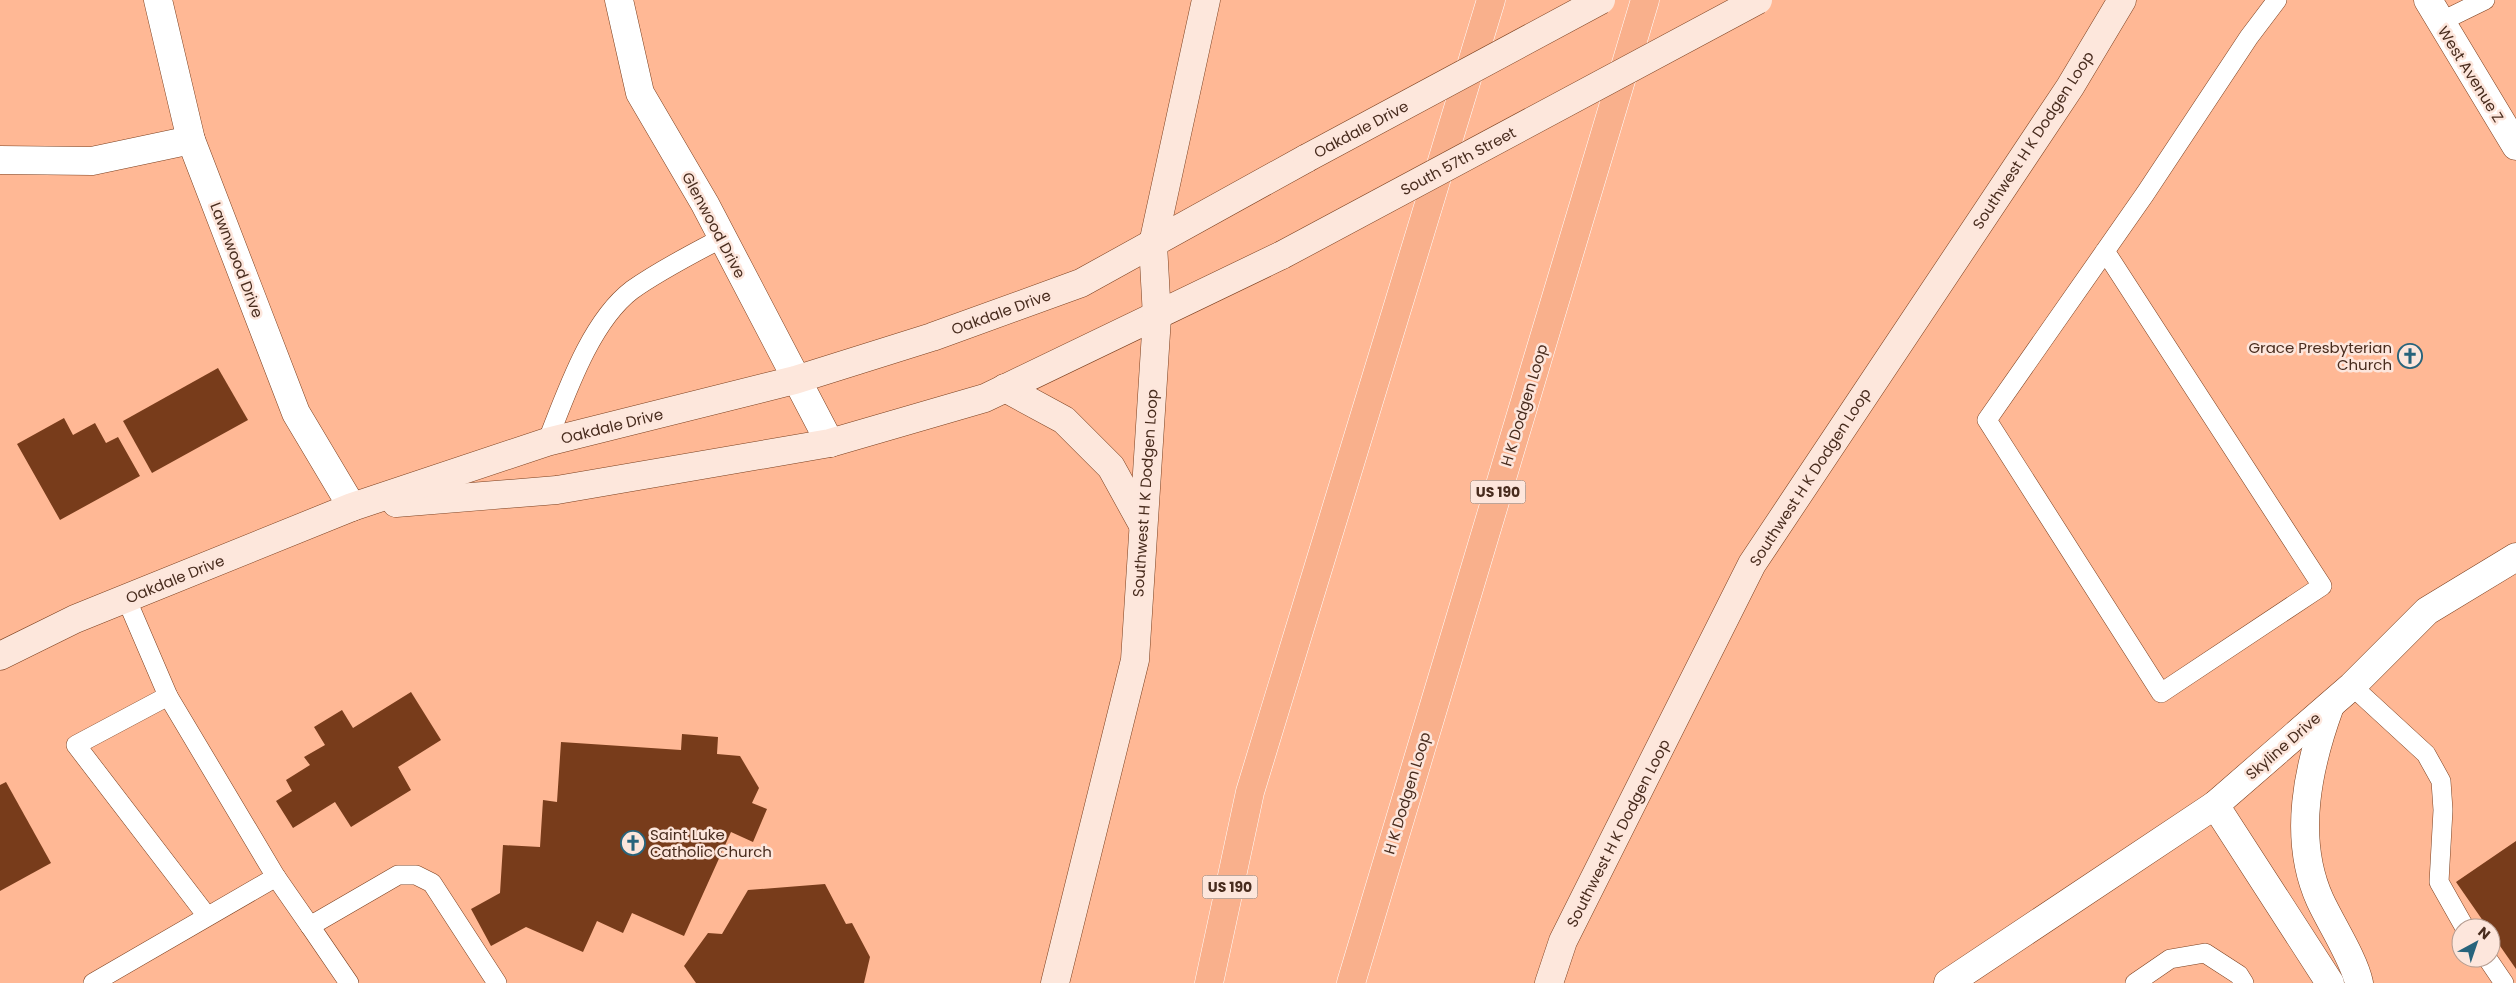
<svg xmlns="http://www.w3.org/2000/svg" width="2516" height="983" viewBox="0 0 2516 983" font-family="Poppins,sans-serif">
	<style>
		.building { fill: #783c1b }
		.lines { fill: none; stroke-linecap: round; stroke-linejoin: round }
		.service-casing { stroke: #7b3f1e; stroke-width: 20 }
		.minor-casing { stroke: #7b3f1e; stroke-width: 29 }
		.secondary-casing { stroke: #7b3f1e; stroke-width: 29 }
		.motorway-casing { stroke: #fff; stroke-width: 29 }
		.service { stroke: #fff; stroke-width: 19 }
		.minor { stroke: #fff; stroke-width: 28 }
		.secondary { stroke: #fde7dc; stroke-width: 28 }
		.motorway { stroke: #f9b08c; stroke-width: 28 }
		.secondary-bridge-casing { stroke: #7b3f1e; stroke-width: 29; stroke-linecap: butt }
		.secondary-bridge { stroke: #fde7dc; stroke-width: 28 }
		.labels { text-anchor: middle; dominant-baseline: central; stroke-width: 5; stroke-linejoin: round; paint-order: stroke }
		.shield { fill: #fde6dc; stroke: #7e6457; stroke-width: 1 }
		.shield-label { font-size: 14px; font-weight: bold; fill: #482c1e }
		.street-label { font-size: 15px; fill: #482c1e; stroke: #fde6dc }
		.poi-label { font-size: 15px; fill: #482c1e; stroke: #fde6dc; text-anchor: end }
	</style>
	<rect width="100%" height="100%" fill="#ffb895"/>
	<!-- building -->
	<g class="building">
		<polygon points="218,368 248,420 152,473 123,421"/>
		<polygon points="64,418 73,435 95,423 106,443 118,437 140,476 60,520 17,444"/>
		<polygon points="411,692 441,740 398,767 411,790 351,827 335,802 293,828 276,801 292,791 286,780 310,765 304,757 325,745 314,727 342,710 353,728"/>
		<polygon points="682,734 718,737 717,754 740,756 759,788 752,803 767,809 753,842 731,832 684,936 632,913 623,933 597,921 583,952 526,927 491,946 471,909 500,893 503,845 540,847 543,800 557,802 561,742 681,750"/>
		<polygon points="6,782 51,863 0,891 0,785"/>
		<polygon points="2516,841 2516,969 2491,933 2491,928 2488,928 2456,882"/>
		<polygon points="825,884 846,924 852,923 870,957 864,983 696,983 684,966 708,933 722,934 748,890"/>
	</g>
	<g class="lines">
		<defs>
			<g id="service">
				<polyline points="2440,22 2485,0"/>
				<polyline points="2105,251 2322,586 2161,693 1987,420 2145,194 2249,37 2277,0"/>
				<path d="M 547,442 C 566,394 590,322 632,290 C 660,270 692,254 722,238"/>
				<polyline points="126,598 168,696 276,877 310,926 398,875 416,875 432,883 497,983"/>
				<polyline points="2352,686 2426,754 2441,781 2443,810 2439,882 2465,928"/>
				<polyline points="168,696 76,745 207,916"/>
				<polyline points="310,926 349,983"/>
				<polyline points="2487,958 2504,983"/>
				<polyline points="93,983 276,877"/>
				<polyline points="2135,983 2170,959 2205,953 2239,975 2244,983"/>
			</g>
			<g id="minor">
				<polyline points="158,0 191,140 296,413 352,507"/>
				<polyline points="619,0 640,93 705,204 830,443"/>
				<polyline points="2428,0 2516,146"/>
				<polyline points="0,160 92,161 191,140"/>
				<path d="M 2330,706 C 2308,766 2292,838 2320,900 C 2331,924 2354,959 2359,983"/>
				<polyline points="1948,983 2215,805"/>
				<polyline points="2330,983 2215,805 2352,686 2427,611 2516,557"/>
			</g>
			<g id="secondary">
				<polyline points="1005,388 1064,420 1111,467 1143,525"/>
				<polyline points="396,503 557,490 830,443 985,398 1282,255"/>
				<polyline points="0,656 75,619 352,507 547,442 795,380 932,337 1081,283 1307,158"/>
				<polyline points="1055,983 1135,660 1157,317 1153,244 1206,0"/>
				<polyline points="1549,983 1563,941 1752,564 2070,87 2122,0"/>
			</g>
			<g id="motorway">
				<polyline points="1209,983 1250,792 1491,0"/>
				<polyline points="1351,983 1645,0"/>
			</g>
		</defs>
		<!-- service casing -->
		<use href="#service" class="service-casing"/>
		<!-- minor casing -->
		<use href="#minor" class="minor-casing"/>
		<!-- secondary casing -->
		<use href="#secondary" class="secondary-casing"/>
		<!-- motorway casing -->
		<use href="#motorway" class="motorway-casing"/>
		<!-- service -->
		<use href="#service" class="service"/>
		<!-- minor -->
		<use href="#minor" class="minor"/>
		<!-- secondary -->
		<use href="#secondary" class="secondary"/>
		<!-- motorway -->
		<use href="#motorway" class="motorway"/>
		<defs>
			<g id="secondary-bridge">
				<polyline points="1307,158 1601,0"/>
				<polyline points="1282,255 1758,0"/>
			</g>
		</defs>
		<!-- secondary-bridge casing -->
		<use href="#secondary-bridge" class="secondary-bridge-casing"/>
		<!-- secondary-bridge -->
		<use href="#secondary-bridge" class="secondary-bridge"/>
	</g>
	<!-- icons -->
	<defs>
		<symbol id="church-ring" viewBox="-11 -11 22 22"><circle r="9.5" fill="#fde6dc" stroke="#28647c" stroke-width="1.5"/><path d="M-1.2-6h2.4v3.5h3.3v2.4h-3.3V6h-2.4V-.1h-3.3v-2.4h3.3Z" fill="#28647c"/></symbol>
	</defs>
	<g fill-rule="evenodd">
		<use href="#church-ring" x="2396" y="342" width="28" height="28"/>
		<use href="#church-ring" x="619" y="829" width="28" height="28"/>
	</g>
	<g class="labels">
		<!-- shield labels -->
		<g class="shield">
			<rect x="1470.5" y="480.5" width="55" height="23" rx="4"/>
			<rect x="1202.5" y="875.5" width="55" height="23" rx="4"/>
		</g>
		<g class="shield-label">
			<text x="1498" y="492">US 190</text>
			<text x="1230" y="887">US 190</text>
		</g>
		<!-- street labels -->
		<g class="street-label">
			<text transform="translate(2471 74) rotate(58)">West Avenue Z</text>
			<text transform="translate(1361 129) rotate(-28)">Oakdale Drive</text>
			<text transform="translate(2033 140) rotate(-57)">Southwest H K Dodgen Loop</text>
			<text transform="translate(1458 161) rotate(-28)">South 57th Street</text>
			<text transform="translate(714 225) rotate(62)">Glenwood Drive</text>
			<text transform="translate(237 260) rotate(69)">Lawnwood Drive</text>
			<text transform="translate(1001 312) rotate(-20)">Oakdale Drive</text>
			<text transform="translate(1524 405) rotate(-73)">H K Dodgen Loop</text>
			<text transform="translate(612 426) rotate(-14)">Oakdale Drive</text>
			<text transform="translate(1810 477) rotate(-57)">Southwest H K Dodgen Loop</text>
			<text transform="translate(1145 493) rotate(-86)">Southwest H K Dodgen Loop</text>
			<text transform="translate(175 579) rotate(-22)">Oakdale Drive</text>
			<text transform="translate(2283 746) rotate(-41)">Skyline Drive</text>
			<text transform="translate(1407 793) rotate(-73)">H K Dodgen Loop</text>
			<text transform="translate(1618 833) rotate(-63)">Southwest H K Dodgen Loop</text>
		</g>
		<!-- poi labels -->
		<g class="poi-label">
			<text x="2392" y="347">Grace Presbyterian<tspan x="2392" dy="17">Church</tspan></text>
			<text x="650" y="834" text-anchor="start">Saint Luke<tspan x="650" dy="17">Catholic Church</tspan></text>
		</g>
	</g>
	<!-- north arrow -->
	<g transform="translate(2476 943) rotate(40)"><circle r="24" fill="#fde6dc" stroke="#b59c90"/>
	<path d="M0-4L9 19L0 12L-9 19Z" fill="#28647c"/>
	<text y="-8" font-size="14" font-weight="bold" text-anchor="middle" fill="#482c1e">N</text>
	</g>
</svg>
